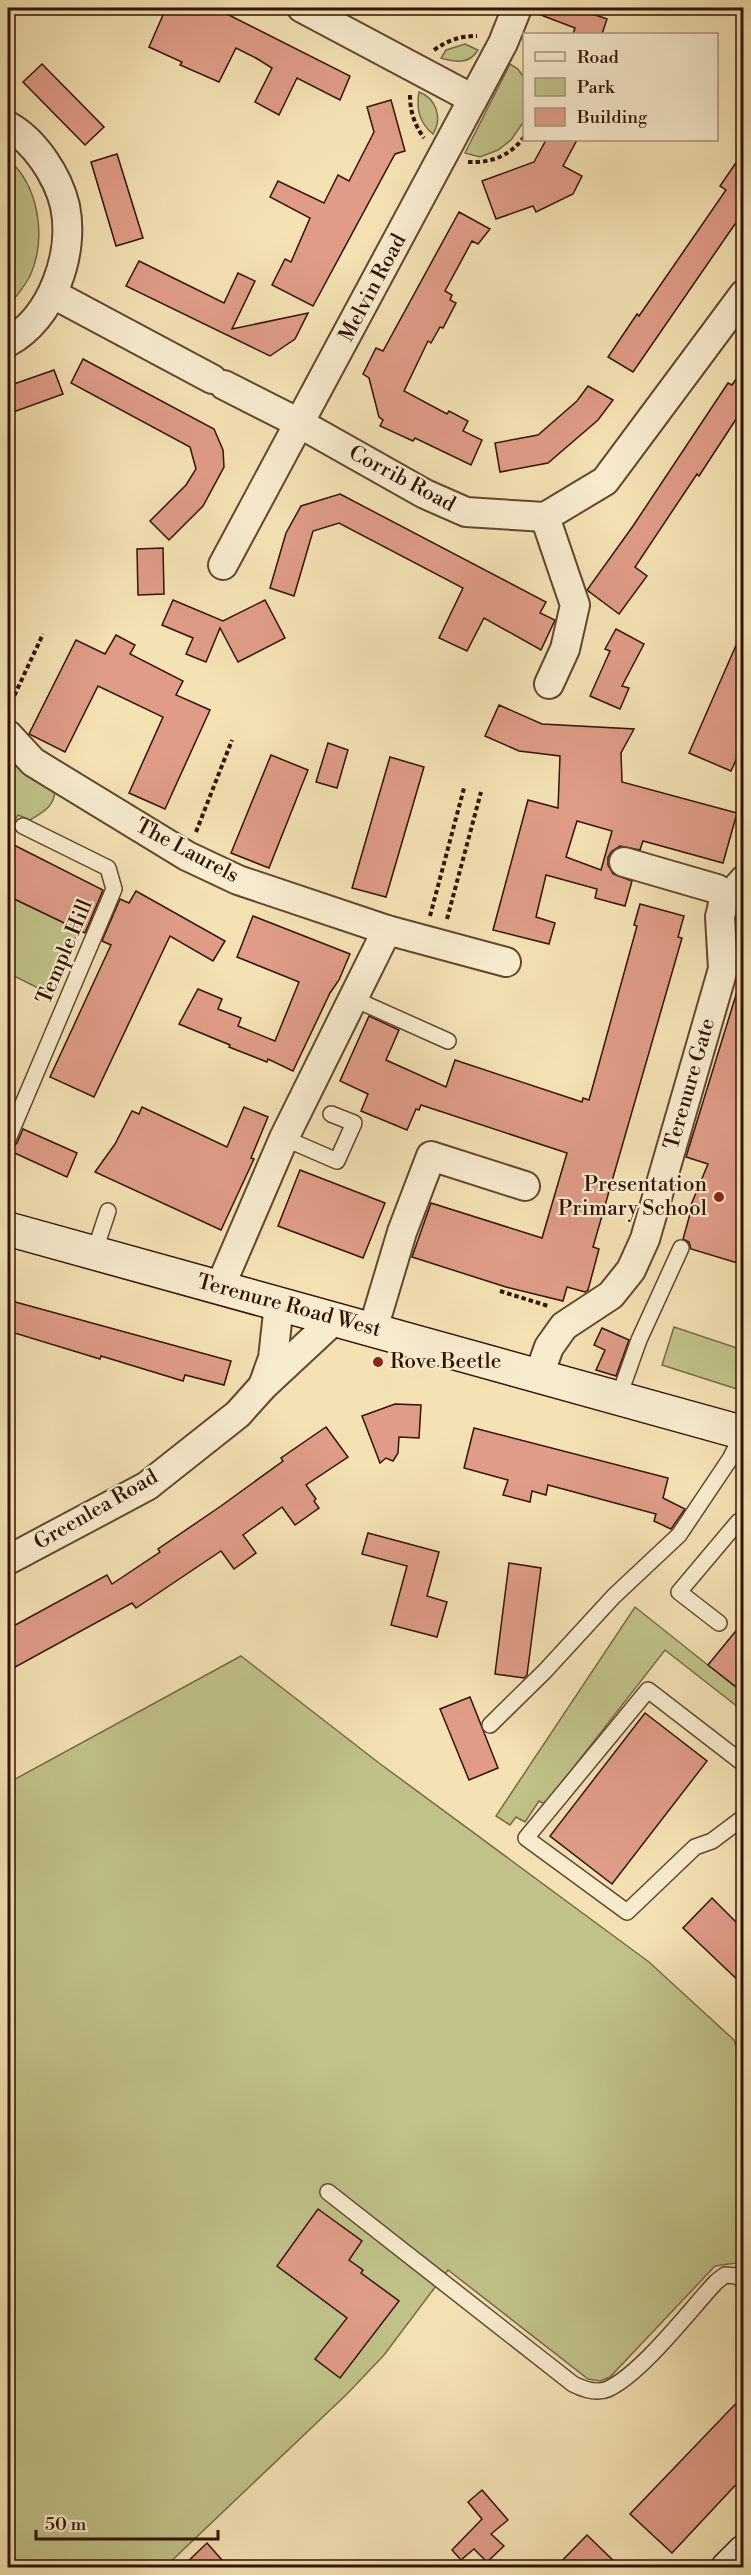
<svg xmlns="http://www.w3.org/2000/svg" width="751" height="2575" viewBox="0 0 751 2575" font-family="'Libre Bodoni',serif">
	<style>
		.green { fill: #c1c28a; stroke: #796a46; stroke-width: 1.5 }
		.building { fill: #e09c88; stroke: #311302; stroke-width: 1.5; fill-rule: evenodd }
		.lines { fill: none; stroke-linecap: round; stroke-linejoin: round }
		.service-casing { stroke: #62472f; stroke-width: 18 }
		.minor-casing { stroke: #62472f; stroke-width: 32 }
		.secondary-casing { stroke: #311302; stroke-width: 36 }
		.path { stroke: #311302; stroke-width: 4; stroke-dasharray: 4.5 3; stroke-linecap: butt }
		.service { stroke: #f8eccf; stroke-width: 15 }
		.minor { stroke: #f8eccf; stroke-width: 28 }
		.secondary { stroke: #f8eccf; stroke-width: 33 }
		.poi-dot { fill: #8f2418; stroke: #f8eccf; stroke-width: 2 }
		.labels { text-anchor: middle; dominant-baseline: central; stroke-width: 4.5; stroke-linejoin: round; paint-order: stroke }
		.street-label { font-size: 21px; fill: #311302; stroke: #f8eccf }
		.poi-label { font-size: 21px; fill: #311302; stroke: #f8eccf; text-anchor: end }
	</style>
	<rect width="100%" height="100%" fill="#f4e2b5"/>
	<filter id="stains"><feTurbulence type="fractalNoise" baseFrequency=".00333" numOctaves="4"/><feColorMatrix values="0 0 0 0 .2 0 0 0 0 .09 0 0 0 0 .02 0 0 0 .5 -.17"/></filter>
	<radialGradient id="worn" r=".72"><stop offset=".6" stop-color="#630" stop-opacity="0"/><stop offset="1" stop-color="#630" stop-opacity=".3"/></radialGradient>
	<!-- green -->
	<g class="green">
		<path d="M 465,44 L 478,50 C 469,65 455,62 441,58 L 446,50 Z"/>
		<polygon points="510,64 518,69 524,78 524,121 511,140 498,150 480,157 465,153"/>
		<path d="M 419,92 C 436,98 443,118 433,134 C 419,123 416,109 419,92 Z"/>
		<path d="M 8,159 C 39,186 47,238 30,276 C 24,287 16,297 8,306 Z"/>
		<path d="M 8,754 L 55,787 C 56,805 45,811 30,820 L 18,815 L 8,835 Z"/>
		<polygon points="8,896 79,930 48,993 8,973"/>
		<polygon points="674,1327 743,1350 743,1380 740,1390 662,1365"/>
		<polygon points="635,1607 743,1693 743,1711 665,1650 545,1804 539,1801 525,1822 516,1817 510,1825 496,1816"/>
		<polygon points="241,1656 379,1763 649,1962 734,2040 739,2056 744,2063 743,2267 736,2263 715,2266 610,2377 600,2381 588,2379 448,2270 384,2355 347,2394 165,2567 8,2567 8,1783"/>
	</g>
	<!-- building -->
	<g class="building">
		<polygon points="166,8 215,8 350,76 340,100 297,78 279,115 255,102 272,68 256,58 236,48 219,82 180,65 182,62 149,47"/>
		<polygon points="533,8 586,8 584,11 607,19 602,34 573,34 575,28 533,12"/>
		<polygon points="42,64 104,127 85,145 23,82"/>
		<polygon points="391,100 405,151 395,154 313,306 272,285 285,259 291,262 310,218 270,197 278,181 324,203 338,175 349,181 374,132 367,107"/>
		<polygon points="546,140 577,140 563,166 582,176 573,194 536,212 533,206 496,219 482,181 534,162"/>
		<polygon points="744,151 744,211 633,372 608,357 637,314 639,316 726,190 720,186"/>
		<polygon points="117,154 143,238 116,246 91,162"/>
		<polygon points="459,212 490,229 478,244 472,241 445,291 452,295 450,300 456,303 443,328 440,327 431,343 428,341 404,391 447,414 449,411 468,421 463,431 482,440 471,465 415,438 413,441 380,426 383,420 379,417 369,378 363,374 376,348 383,351"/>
		<polygon points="139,261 224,303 238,273 255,281 232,329 308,313 295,339 270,356 126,286"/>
		<polygon points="83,359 214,429 223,450 224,467 203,506 169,540 150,521 186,485 196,469 190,447 71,383"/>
		<polygon points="744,368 744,407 699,476 697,474 635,567 647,576 619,614 587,590 633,526 728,383 732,385"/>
		<polygon points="54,370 63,394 8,414 8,386"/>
		<polygon points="588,386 613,400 598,420 548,463 500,472 495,443 538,435 577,401"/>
		<polygon points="340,494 546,602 540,613 555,620 541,650 484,618 467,651 439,638 463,588 339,523 313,531 294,596 270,588 286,533 301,506"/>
		<polygon points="163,548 164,594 138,595 137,549"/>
		<polygon points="173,600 223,621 265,600 285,638 238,662 220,628 206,662 186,654 193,638 162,625"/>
		<polygon points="744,627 744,742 731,771 689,753"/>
		<polygon points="616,629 644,644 622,686 629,688 620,709 590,696 610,651 605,649"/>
		<polygon points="116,635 135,645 130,654 183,681 176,695 210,710 165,809 129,793 163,717 98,686 65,752 29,734 76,640 105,654"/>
		<path d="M 499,705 L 542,724 L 634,729 L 621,753 L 622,782 L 737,813 L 723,863 L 643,841 L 640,850 L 620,846 L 612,851 L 608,857 L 608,865 L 613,874 L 632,881 L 625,906 L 595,898 L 597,889 L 546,875 L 536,917 L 555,923 L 549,944 L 493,930 L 528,800 L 558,808 L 560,756 L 519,751 L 485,736 ZM 577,821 L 612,831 L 601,870 L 566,857 Z"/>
		<polygon points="328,743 348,750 337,788 316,782"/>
		<polygon points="271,755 308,770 269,868 231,853"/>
		<polygon points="390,757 424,767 386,897 352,888"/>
		<polygon points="8,842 103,890 85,933 8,896"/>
		<polygon points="136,891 225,941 213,961 170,936 94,1097 50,1077 111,945 102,941 120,899 129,903"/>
		<polygon points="640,904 684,916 678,937 682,938 593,1247 599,1249 588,1290 585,1292 567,1287 563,1301 506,1287 412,1257 431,1203 542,1238 567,1153 421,1105 419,1110 416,1109 407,1130 361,1111 368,1094 340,1081 369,1016 399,1030 386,1060 446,1087 455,1060 582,1102 583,1098 589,1100 637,926 634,925"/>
		<polygon points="253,916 350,954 339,980 330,993 293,1071 268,1059 267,1062 229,1047 230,1045 179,1024 198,989 222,999 218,1009 241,1018 238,1026 275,1041 299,982 237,957"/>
		<polygon points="740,982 744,982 744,1265 691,1249 689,1242 683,1239 690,1214 688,1212 708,1164 686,1157"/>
		<polygon points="142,1107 227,1147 244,1107 268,1117 251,1158 254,1159 221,1230 95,1172 115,1144 132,1111 139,1114"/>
		<polygon points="23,1129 77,1153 67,1177 8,1150 17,1143"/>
		<polygon points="300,1170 385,1203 363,1258 278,1226"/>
		<polygon points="8,1300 231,1361 224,1385 185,1375 183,1381 101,1356 100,1359 8,1331"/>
		<polygon points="602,1328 629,1340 616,1376 596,1370 605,1350 594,1345"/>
		<polygon points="395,1404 421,1405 419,1438 399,1437 398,1453 393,1461 386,1458 380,1463 362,1416"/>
		<polygon points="326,1427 348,1457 306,1485 316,1499 314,1501 319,1508 295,1525 282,1507 243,1535 256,1553 234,1569 221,1551 136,1608 132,1603 8,1671 8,1629 107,1575 112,1584 160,1552 158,1549 221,1506 283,1461 281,1458"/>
		<polygon points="474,1428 668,1478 663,1498 685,1509 671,1529 654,1521 656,1514 548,1485 546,1495 532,1491 530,1502 503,1495 508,1480 464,1468"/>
		<polygon points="368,1533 439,1552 427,1596 447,1602 437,1637 391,1625 407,1566 362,1554"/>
		<polygon points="509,1563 541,1568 527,1675 524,1678 495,1674"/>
		<polygon points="744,1621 744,1693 708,1665"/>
		<polygon points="470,1697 498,1768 469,1780 440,1709"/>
		<polygon points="645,1713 707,1761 612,1884 550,1836"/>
		<polygon points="712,1898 744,1930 744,1986 683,1928"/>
		<polygon points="318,2209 362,2241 349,2260 363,2270 361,2273 399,2301 340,2378 315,2359 347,2318 277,2266"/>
		<polygon points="744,2395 744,2476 672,2553 630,2514"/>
		<polygon points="482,2490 508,2520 491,2534 504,2546 487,2562 474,2549 461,2560 452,2550 482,2519 468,2502"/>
		<polygon points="587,2535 621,2568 555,2568"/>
		<polygon points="207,2543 229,2568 181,2568"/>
	</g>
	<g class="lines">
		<defs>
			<g id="service">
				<polyline points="352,998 448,1041"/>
				<polyline points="284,1138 337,1161 354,1123 331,1114"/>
				<polyline points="8,1139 114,889 108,868 23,826"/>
				<polyline points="94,1253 108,1211"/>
				<polyline points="619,1396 639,1340 681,1248"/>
				<polyline points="719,1623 679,1592 738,1522 744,1521"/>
				<polyline points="490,1725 545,1671 614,1596 679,1535 730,1459 743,1433"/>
				<polyline points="744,1764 648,1690 526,1838 627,1912 695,1847 712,1841 744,1817"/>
				<path d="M 328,2192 L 573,2384 C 583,2389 597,2394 608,2389 C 642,2373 689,2311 716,2282 L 725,2275 L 737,2276 L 744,2282"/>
			</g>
			<g id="minor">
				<polyline points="302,8 473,99"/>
				<path d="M 8,126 C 35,141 58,176 65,206 C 75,254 52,318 8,342"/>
				<polyline points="53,294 212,379"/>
				<polyline points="224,385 299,423 425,494 466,512 545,517 605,481 744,294"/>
				<polyline points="545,517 575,605 565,649 549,684"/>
				<polyline points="223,565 473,99 503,43 517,8"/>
				<polyline points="8,735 33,762 187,856 238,880 387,930 506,962"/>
				<polyline points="624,862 717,889 729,897"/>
				<polyline points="220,1287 284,1138 387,930"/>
				<polyline points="373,1329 402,1232 431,1156 525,1186"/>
				<polyline points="539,1375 549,1347 564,1326 611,1295 631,1270 645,1239 723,969 720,917 723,904 744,880"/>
				<polyline points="263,1386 273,1358 279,1304"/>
				<polyline points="8,1560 147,1486 238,1414 263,1386 335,1319"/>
			</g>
			<g id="secondary">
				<polyline points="8,1229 744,1433"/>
				<polyline points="728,2568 744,2552"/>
			</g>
		</defs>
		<!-- service casing -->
		<use href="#service" class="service-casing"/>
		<!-- minor casing -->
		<use href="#minor" class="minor-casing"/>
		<!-- secondary casing -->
		<use href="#secondary" class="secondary-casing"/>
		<!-- path -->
		<g class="path">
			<path d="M 434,50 C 448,40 461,36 477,36"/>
			<path d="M 410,95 C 410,111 414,124 424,138"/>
			<path d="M 468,162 C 491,163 510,156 524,137"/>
			<polyline points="8,709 43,634"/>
			<polyline points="196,832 232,740"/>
			<polyline points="430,916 464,788"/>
			<polyline points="447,919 481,792"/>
			<polyline points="500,1291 548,1306"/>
		</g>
		<!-- service -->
		<use href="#service" class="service"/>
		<!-- minor -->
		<use href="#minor" class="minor"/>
		<!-- secondary -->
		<use href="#secondary" class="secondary"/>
	</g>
	<!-- markers -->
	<g class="poi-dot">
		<circle cx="719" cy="1197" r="6"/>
		<circle cx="378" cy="1362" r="6"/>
	</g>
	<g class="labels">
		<!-- street labels -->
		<g class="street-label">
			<text transform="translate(373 288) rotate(-62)">Melvin Road</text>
			<text transform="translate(402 479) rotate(28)">Corrib Road</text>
			<text transform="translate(187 851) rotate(28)">The Laurels</text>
			<text transform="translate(65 952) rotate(-67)">Temple Hill</text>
			<text transform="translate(690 1084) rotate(-74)">Terenure Gate</text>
			<text transform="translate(289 1306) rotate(15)">Terenure Road West</text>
			<text transform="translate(96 1510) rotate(-30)">Greenlea Road</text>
		</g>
		<!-- poi labels -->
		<g class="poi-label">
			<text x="707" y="1185">Presentation<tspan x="707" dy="24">Primary School</tspan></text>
			<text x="390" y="1362" text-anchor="start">Rove Beetle</text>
		</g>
	</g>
	<!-- margin -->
	<rect width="751" height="2575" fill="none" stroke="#f4e2b5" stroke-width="30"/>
	<rect x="9" y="9" width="733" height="2557" fill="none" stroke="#311302" stroke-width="3"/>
	<rect x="15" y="15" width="721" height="2545" fill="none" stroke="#311302" stroke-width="1.5"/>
	<!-- legend -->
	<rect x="523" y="33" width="195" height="108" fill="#f8eccf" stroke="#a8957d" stroke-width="1.5"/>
	<rect x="535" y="52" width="30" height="9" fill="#f8eccf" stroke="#a8957d" stroke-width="1.5"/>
	<text x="577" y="63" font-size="18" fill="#311302">Road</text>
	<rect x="535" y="78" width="30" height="18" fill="#c1c28a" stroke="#a8957d" stroke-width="1.5"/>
	<text x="577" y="93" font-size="18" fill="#311302">Park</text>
	<rect x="535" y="108" width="30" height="18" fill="#e09c88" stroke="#a8957d" stroke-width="1.5"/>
	<text x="577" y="123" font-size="18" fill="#311302">Building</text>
	<!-- scale -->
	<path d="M36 2530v9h182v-9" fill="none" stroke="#311302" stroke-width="3"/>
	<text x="45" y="2530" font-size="18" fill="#311302" stroke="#f8eccf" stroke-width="4.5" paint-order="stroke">50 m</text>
	<rect width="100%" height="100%" filter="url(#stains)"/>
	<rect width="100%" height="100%" fill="url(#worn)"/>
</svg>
